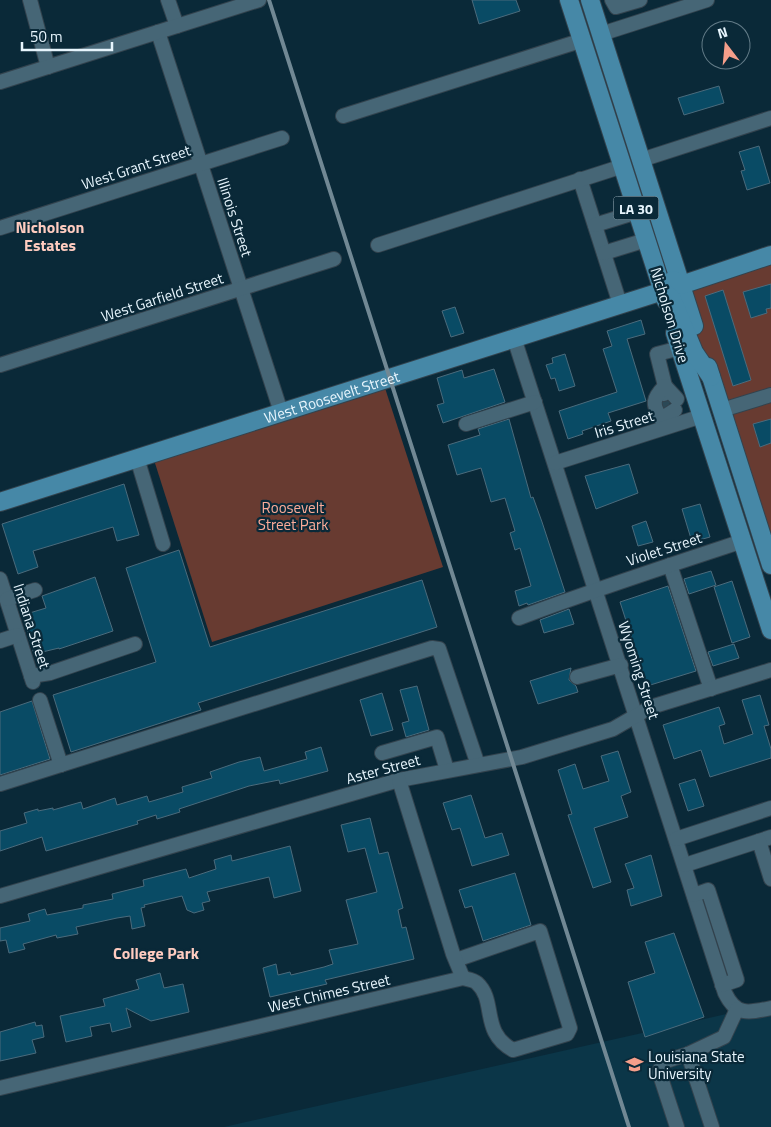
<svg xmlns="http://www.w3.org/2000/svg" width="771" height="1127" viewBox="0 0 771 1127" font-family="'Titillium Web',sans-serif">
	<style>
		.built { fill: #0b3648 }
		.green { fill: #683b31 }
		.building { fill: #094b65; stroke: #4b6b7c }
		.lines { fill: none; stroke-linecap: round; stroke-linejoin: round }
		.minor-tunnel { stroke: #2b4856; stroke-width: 14; stroke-dasharray: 14 7; stroke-linecap: butt }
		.minor-casing { stroke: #33434e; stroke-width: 16 }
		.major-casing { stroke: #33434e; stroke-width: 20 }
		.minor { stroke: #466676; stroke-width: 14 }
		.major { stroke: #4688a7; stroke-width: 18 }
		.rail { stroke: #718894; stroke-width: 4 }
		.labels { text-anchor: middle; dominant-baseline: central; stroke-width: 4.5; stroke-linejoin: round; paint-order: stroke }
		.shield { fill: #0a2938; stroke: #a5b8c2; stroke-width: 1 }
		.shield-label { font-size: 14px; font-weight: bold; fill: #e7f5fd }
		.street-label { font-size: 15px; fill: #e7f5fd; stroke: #0a2938 }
		.park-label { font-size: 15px; fill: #fcac99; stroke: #0a2938 }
		.poi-label { font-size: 15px; fill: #e7f5fd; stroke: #0a2938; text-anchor: start }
		.neighbourhood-label { font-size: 16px; font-weight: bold; fill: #ffccc0; stroke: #0a2938 }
	</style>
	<rect width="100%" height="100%" fill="#0a2938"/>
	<!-- built -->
	<polygon class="built" points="771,1004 771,1127 224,1127"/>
	<!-- green -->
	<g class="green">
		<polygon points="771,256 771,565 681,285"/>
		<polygon points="385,388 443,567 212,642 154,460"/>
	</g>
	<!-- building -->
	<g class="building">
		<polygon points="472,0 516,0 520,11 479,24"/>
		<polygon points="719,86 724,103 684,115 678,98"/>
		<polygon points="759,146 770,183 747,190 741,171 745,170 739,152"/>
		<polygon points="771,284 771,308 766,309 767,313 751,318 743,292"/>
		<polygon points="723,290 751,380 733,386 705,296"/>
		<polygon points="455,307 464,333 451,337 442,311"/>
		<polygon points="641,320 645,334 627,339 646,401 608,413 611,421 582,431 583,434 568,439 559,411 617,392 603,349 612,346 607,331"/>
		<polygon points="565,354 575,386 559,391 555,378 551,379 546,365 553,363 552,358"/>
		<polygon points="494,369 505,402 443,423 437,405 444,403 437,378 462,370 464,378"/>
		<polygon points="509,419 531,498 533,497 542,522 565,592 528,605 527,603 519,606 515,591 531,586 520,548 515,550 510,533 515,531 505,498 491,502 481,468 457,475 448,445 480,435 478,429"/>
		<polygon points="771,419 771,443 760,447 753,424"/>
		<polygon points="629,464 638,493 596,509 585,476"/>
		<polygon points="124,484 139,535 117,541 113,527 33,551 38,567 18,574 2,524"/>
		<polygon points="700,504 710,537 692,542 682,509"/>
		<polygon points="646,521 653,542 638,546 632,526"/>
		<polygon points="179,550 210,647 422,580 437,627 198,703 201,710 71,752 53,695 156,662 126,568"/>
		<polygon points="711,571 716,585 689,594 684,579"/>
		<polygon points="95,577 113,631 59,649 59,648 34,654 23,615 46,608 42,596"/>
		<polygon points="732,581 750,637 732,643 714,587"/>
		<polygon points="668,586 696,671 647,686 620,602"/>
		<polygon points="569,609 574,624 544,633 540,620"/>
		<polygon points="734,644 739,658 713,666 708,652"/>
		<polygon points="571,668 569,680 576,686 578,692 538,704 530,681"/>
		<polygon points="417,686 429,730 406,737 402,723 409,721 400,690"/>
		<polygon points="382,693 393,730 371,736 360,700"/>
		<polygon points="760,695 769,725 764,726 771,749 771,758 710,777 701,750 674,759 663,725 719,707 725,724 719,726 724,744 753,734 742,700"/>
		<polygon points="32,701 50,759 0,775 0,712"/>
		<polygon points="321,747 328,771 280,784 279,780 249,786 179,809 180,812 157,819 156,815 137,821 138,824 46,851 42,837 0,851 0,831 27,823 24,813 38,809 38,811 53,808 53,810 81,802 83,809 115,798 117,805 147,796 149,802 183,792 182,787 212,778 210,772 239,762 260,757 264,771 307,759 305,752"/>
		<polygon points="618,751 631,792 621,796 628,817 594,828 611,882 593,888 568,815 572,814 558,770 575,764 583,789 609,781 601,756"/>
		<polygon points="695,779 704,806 688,811 679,784"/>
		<polygon points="471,795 485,838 502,833 509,855 472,866 460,828 452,830 443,803"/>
		<polygon points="370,818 379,854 388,852 403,908 398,910 402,928 406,927 414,959 325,980 327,984 270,997 263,968 276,964 278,975 290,972 291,975 324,967 333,964 329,950 358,944 346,900 377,892 365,848 348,852 341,825"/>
		<polygon points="290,846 301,891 274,898 269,877 207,892 210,901 202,903 204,910 194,913 187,910 182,896 144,905 145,907 141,908 145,926 132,929 130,916 117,918 76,927 78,934 57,938 56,935 23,944 25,949 9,953 6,940 0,941 0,928 30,921 28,914 45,909 47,915 83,908 83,905 113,899 112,894 144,886 143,880 186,869 189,878 216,869 214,860 231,855 232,861"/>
		<polygon points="651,855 662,896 631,906 627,890 634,888 625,864"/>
		<polygon points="515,873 531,925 483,941 472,906 465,908 459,890"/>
		<polygon points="674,933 704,1017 645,1037 628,982 655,973 645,942"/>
		<polygon points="160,973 164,988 183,984 189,1012 151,1021 126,1008 131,1027 112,1032 110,1023 90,1027 92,1036 66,1042 60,1016 105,1006 103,999 139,989 136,980"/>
		<polygon points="35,1022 36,1026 42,1025 44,1037 32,1040 36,1053 0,1061 0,1032"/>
	</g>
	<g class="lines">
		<!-- minor-tunnel -->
		<polyline class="minor-tunnel" points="662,408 664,396"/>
		<defs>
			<g id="minor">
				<polyline points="30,0 48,67"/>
				<polyline points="168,0 177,26"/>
				<polyline points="612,0 616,7 640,0"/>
				<polyline points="158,32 281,412"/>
				<polyline points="601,34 707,0"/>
				<polyline points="0,82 259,0"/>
				<polyline points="343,116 583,40"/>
				<polyline points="641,160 771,118"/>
				<polyline points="580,179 620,304"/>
				<polyline points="595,225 637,212"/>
				<polyline points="0,228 282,138"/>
				<polyline points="378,245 623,166"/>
				<polyline points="604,253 646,240"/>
				<path d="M 514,338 L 725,993 C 736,1016 748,1013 771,1008"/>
				<polyline points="0,365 334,259"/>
				<polyline points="664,394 665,386 657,354 680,348"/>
				<path d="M 675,410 L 661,419 C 652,404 652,399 665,386 L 677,399"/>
				<polyline points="722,410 771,395"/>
				<polyline points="466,424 535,402"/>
				<polyline points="137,458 163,544"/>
				<polyline points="555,463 702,416"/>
				<polyline points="670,565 711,689"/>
				<polyline points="0,579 33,682"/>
				<polyline points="7,599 35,590"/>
				<path d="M 519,618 C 593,590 667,566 743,541"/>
				<polyline points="0,641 18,635"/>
				<polyline points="31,676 50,673 135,644"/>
				<polyline points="577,677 621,665"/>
				<polyline points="40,700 61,765"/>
				<polyline points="382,753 437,737 447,770"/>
				<polyline points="0,784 432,648 439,649 478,765"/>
				<polyline points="676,839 771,808"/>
				<polyline points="759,841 771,837"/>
				<polyline points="685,865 759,841 771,879"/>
				<polyline points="694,895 708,890 737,980 722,985"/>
				<polyline points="0,896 399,780 522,757 613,729 651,707 771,670"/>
				<path d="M 456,960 L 540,931 L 570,1028 L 567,1034 L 513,1050 C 480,1032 497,1001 477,983 C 474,980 467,979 463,978"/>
				<polyline points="688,1054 712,1127"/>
				<polyline points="0,1088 463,978 453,954 399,780"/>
				<polyline points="677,1127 659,1072 663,1062 688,1054 724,1037 737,1009"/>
			</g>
			<g id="major">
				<polyline points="569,0 666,301"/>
				<polyline points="590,0 694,326"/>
				<polyline points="673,280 681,285 771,255"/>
				<polyline points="675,333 771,630"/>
				<polyline points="708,367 771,565"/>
				<path id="s1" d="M 0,502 L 663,291 L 672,299 L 694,352 L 711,377"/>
			</g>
		</defs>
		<!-- minor casing -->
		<use href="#minor" class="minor-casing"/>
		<!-- major casing -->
		<use href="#major" class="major-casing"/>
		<!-- minor -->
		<use href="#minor" class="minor"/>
		<!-- major -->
		<use href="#major" class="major"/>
		<!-- rail -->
		<polyline class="rail" points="269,0 629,1127"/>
	</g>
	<!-- icons -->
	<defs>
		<symbol id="university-bare" viewBox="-9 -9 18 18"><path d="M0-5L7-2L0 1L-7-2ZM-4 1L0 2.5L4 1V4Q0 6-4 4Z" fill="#f49e8a" stroke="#0a2938" stroke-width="2.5" paint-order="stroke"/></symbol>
	</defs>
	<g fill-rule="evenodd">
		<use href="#university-bare" x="622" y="1052" width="25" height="25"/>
	</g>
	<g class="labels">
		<!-- shield labels -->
		<rect class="shield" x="613.5" y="196.5" width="45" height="23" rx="4"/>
		<g class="shield-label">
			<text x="636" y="208">LA 30</text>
		</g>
		<!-- street labels -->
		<g class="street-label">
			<text transform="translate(136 167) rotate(-18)">West Grant Street</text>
			<text transform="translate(235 217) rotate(72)">Illinois Street</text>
			<text transform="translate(162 297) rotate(-18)">West Garfield Street</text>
			<text transform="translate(670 315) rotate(73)">Nicholson Drive</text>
			<text stroke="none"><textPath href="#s1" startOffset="348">West Roosevelt Street</textPath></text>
			<text transform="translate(624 424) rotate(-17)">Iris Street</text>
			<text transform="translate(664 549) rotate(-18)">Violet Street</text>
			<text transform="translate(32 626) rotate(72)">Indiana Street</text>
			<text transform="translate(639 670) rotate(72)">Wyoming Street</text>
			<text transform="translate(383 769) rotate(-15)">Aster Street</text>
			<text transform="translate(329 993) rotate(-13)">West Chimes Street</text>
		</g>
		<!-- park labels -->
		<g class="park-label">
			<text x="293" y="507">Roosevelt<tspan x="293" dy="17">Street Park</tspan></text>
		</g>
		<!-- poi labels -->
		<g class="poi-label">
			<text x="648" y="1056">Louisiana State<tspan x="648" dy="17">University</tspan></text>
		</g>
		<!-- neighbourhood labels -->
		<g class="neighbourhood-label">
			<text x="50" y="227">Nicholson<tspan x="50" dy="18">Estates</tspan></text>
			<text x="156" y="953">College Park</text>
		</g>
	</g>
	<!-- north arrow -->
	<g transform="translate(726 45) rotate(344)"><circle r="24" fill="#0a2938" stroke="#627b87"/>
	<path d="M0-4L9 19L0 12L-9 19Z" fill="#f49e8a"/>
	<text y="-8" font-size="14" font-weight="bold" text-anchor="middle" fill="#e7f5fd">N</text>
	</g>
	<!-- scale -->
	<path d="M22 42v8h90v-8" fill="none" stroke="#e7f5fd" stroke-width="2.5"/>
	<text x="30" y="42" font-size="15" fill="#e7f5fd" stroke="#0a2938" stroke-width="4" paint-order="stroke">50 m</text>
</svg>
